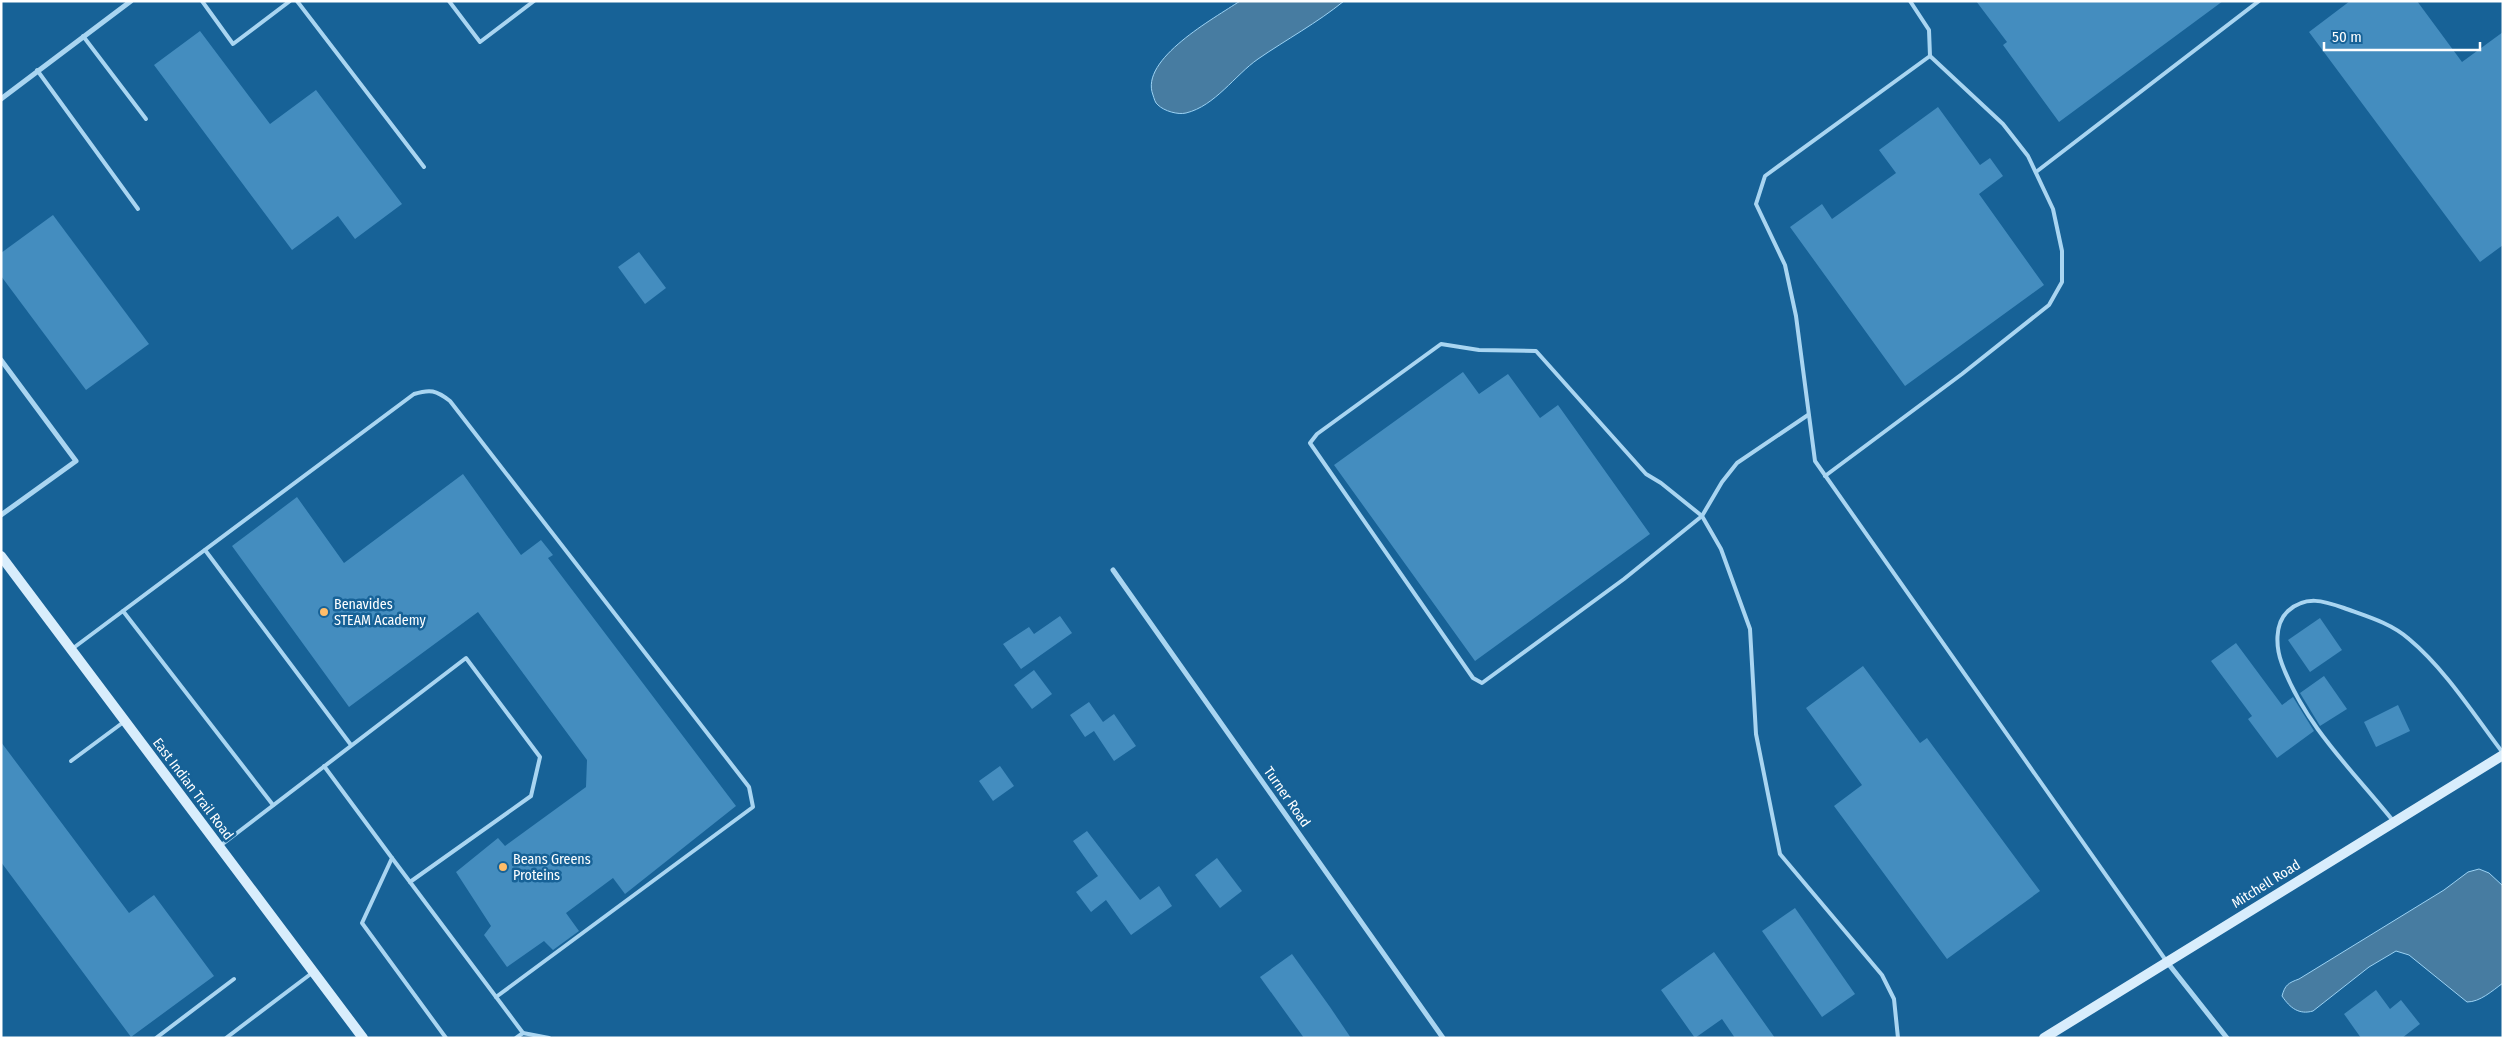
<svg xmlns="http://www.w3.org/2000/svg" width="2504" height="1039" viewBox="0 0 2504 1039" font-family="'Fira Sans Condensed',sans-serif">
	<style>
		.water { fill: #477ca1; stroke: #9bd2f4 }
		.building { fill: #448dbf }
		.lines { fill: none; stroke-linecap: round; stroke-linejoin: round }
		.lane { stroke: #a9d5f1; stroke-width: 4 }
		.street { stroke: #a9d5f1; stroke-width: 5 }
		.secondary { stroke: #d8edfc; stroke-width: 10 }
		.poi-dot { fill: #ffbd69; stroke: #176297; stroke-width: 2 }
		.labels { text-anchor: middle; dominant-baseline: central; stroke-width: 5; stroke-linejoin: round; paint-order: stroke }
		.poi-label { font-size: 14px; fill: #fff; stroke: #176297; text-anchor: start }
		.street-label { font-size: 14px; fill: #fff; stroke: #176297 }
	</style>
	<rect width="100%" height="100%" fill="#176297"/>
	<!-- water -->
	<g class="water">
		<path d="M 1240,1 L 1344,1 C 1317,23 1287,39 1258,59 C 1235,75 1215,106 1186,113 C 1178,115 1164,111 1158,105 C 1155,103 1154,98 1153,95 C 1139,59 1215,18 1240,1 Z"/>
		<path d="M 2479,869 L 2489,873 L 2503,886 L 2503,983 C 2492,991 2480,1002 2467,1002 L 2409,955 L 2396,951 L 2369,967 L 2313,1011 C 2299,1015 2290,1008 2282,996 C 2285,985 2288,983 2299,979 L 2444,890 L 2468,872 Z"/>
	</g>
	<!-- building -->
	<g class="building">
		<polygon points="1976,1 2223,1 2059,122 2003,45 2007,42"/>
		<polygon points="2350,1 2417,1 2462,62 2503,32 2503,245 2480,262 2309,32"/>
		<polygon points="200,31 270,124 316,90 402,204 355,239 338,216 292,250 154,65"/>
		<polygon points="1938,107 1980,165 1990,158 2003,176 1979,194 2044,285 1905,386 1790,227 1822,204 1832,219 1896,173 1879,150"/>
		<polygon points="53,215 149,344 86,390 1,276 1,253"/>
		<polygon points="639,252 666,288 645,304 618,267"/>
		<polygon points="1463,372 1479,394 1508,374 1540,418 1558,405 1650,534 1475,661 1334,465"/>
		<polygon points="463,474 521,555 541,540 553,555 548,558 736,806 625,894 613,878 566,913 579,931 553,950 544,941 507,967 484,935 491,926 456,872 498,838 505,846 586,787 587,760 478,612 349,707 232,546 297,497 344,563"/>
		<polygon points="1060,616 1072,633 1021,669 1003,644 1029,627 1034,634"/>
		<polygon points="2320,618 2342,650 2310,672 2288,640"/>
		<polygon points="2236,643 2282,705 2293,697 2314,731 2277,758 2248,719 2252,716 2211,661"/>
		<polygon points="1863,666 1920,743 1927,738 2040,891 1947,959 1834,806 1862,785 1806,708"/>
		<polygon points="1034,670 1052,694 1032,709 1014,685"/>
		<polygon points="2324,676 2347,709 2320,726 2300,693"/>
		<polygon points="1089,702 1103,722 1114,714 1136,746 1114,761 1094,731 1085,737 1070,715"/>
		<polygon points="2398,705 2410,731 2376,747 2364,722"/>
		<polygon points="1,742 129,913 154,895 214,976 131,1037 1,862"/>
		<polygon points="1000,766 1014,786 993,801 979,781"/>
		<polygon points="1087,831 1140,900 1159,886 1172,906 1131,935 1106,900 1091,912 1076,892 1098,876 1073,841"/>
		<polygon points="1217,858 1242,891 1220,908 1195,875"/>
		<polygon points="1795,908 1855,994 1822,1017 1762,931"/>
		<polygon points="1714,952 1775,1038 1735,1038 1722,1019 1695,1038 1661,990"/>
		<polygon points="1292,954 1330,1007 1351,1038 1304,1038 1260,977"/>
		<polygon points="2376,990 2390,1009 2401,1000 2420,1024 2402,1038 2361,1038 2344,1014"/>
	</g>
	<g class="lines">
		<!-- lane -->
		<g class="lane">
			<polyline points="202,1 233,44 290,1"/>
			<polyline points="297,1 424,167"/>
			<polyline points="449,1 480,42 534,1"/>
			<polyline points="1910,1 1929,30 1930,56 1765,176 1756,204 1785,265 1796,316 1815,461 2167,962"/>
			<polyline points="83,36 146,119"/>
			<polyline points="37,70 138,209"/>
			<polyline points="2036,172 2259,1"/>
			<polygon points="1441,344 1479,350 1536,351 1646,474 1661,483 1702,516 1624,579 1482,683 1473,678 1310,443 1317,434"/>
			<polyline points="1808,415 1737,463 1722,482 1702,516 1721,549 1750,629 1756,734 1780,854 1882,975 1894,999 1898,1038"/>
			<polyline points="1825,476 1962,374 2049,305 2062,282 2062,251 2053,209 2028,156 2003,124 1930,56"/>
			<polyline points="205,550 351,745"/>
			<polyline points="123,611 273,805"/>
			<path d="M 72,649 L 414,394 C 430,389 436,390 450,401 L 749,787 L 753,807 L 496,997"/>
			<polyline points="71,761 125,721"/>
			<polyline points="324,766 392,858 362,923 446,1038"/>
			<path d="M 2394,822 C 2354,772 2305,726 2282,664 C 2276,648 2274,624 2288,611 C 2306,595 2324,601 2344,608 C 2366,616 2391,623 2409,639 C 2446,670 2474,715 2503,753"/>
			<polyline points="220,846 466,658 540,757 531,796 410,882 523,1033"/>
			<polyline points="392,858 410,882"/>
			<polyline points="156,1038 234,979"/>
			<polyline points="226,1038 312,973"/>
			<polyline points="516,1038 523,1033 549,1038"/>
		</g>
		<!-- street -->
		<g class="street">
			<polyline points="1,99 131,1"/>
			<polyline points="1,360 76,461 1,515"/>
			<polyline points="1113,570 1443,1038"/>
			<polyline points="2167,962 2227,1038"/>
		</g>
		<!-- secondary -->
		<g class="secondary">
			<polyline points="1,556 363,1038"/>
			<polyline points="2044,1038 2503,755"/>
		</g>
	</g>
	<!-- markers -->
	<g class="poi-dot">
		<circle cx="324" cy="612" r="5"/>
		<circle cx="503" cy="867" r="5"/>
	</g>
	<g class="labels">
		<!-- poi labels -->
		<g class="poi-label">
			<text x="334" y="604">Benavides<tspan x="334" dy="16">STEAM Academy</tspan></text>
			<text x="513" y="859">Beans Greens<tspan x="513" dy="16">Proteins</tspan></text>
		</g>
		<!-- street labels -->
		<g class="street-label">
			<text transform="translate(193 789) rotate(53)">East Indian Trail Road</text>
			<text transform="translate(1287 797) rotate(55)">Turner Road</text>
			<text transform="translate(2266 884) rotate(-32)">Mitchell Road</text>
		</g>
	</g>
	<!-- border -->
	<rect width="2504" height="1039" fill="none" stroke="#ffffff" stroke-width="5"/>
	<!-- scale -->
	<path d="M2324 42v8h156v-8" fill="none" stroke="#ffffff" stroke-width="2.5"/>
	<text x="2332" y="42" font-size="15" fill="#ffffff" stroke="#176297" stroke-width="4" paint-order="stroke">50 m</text>
</svg>
